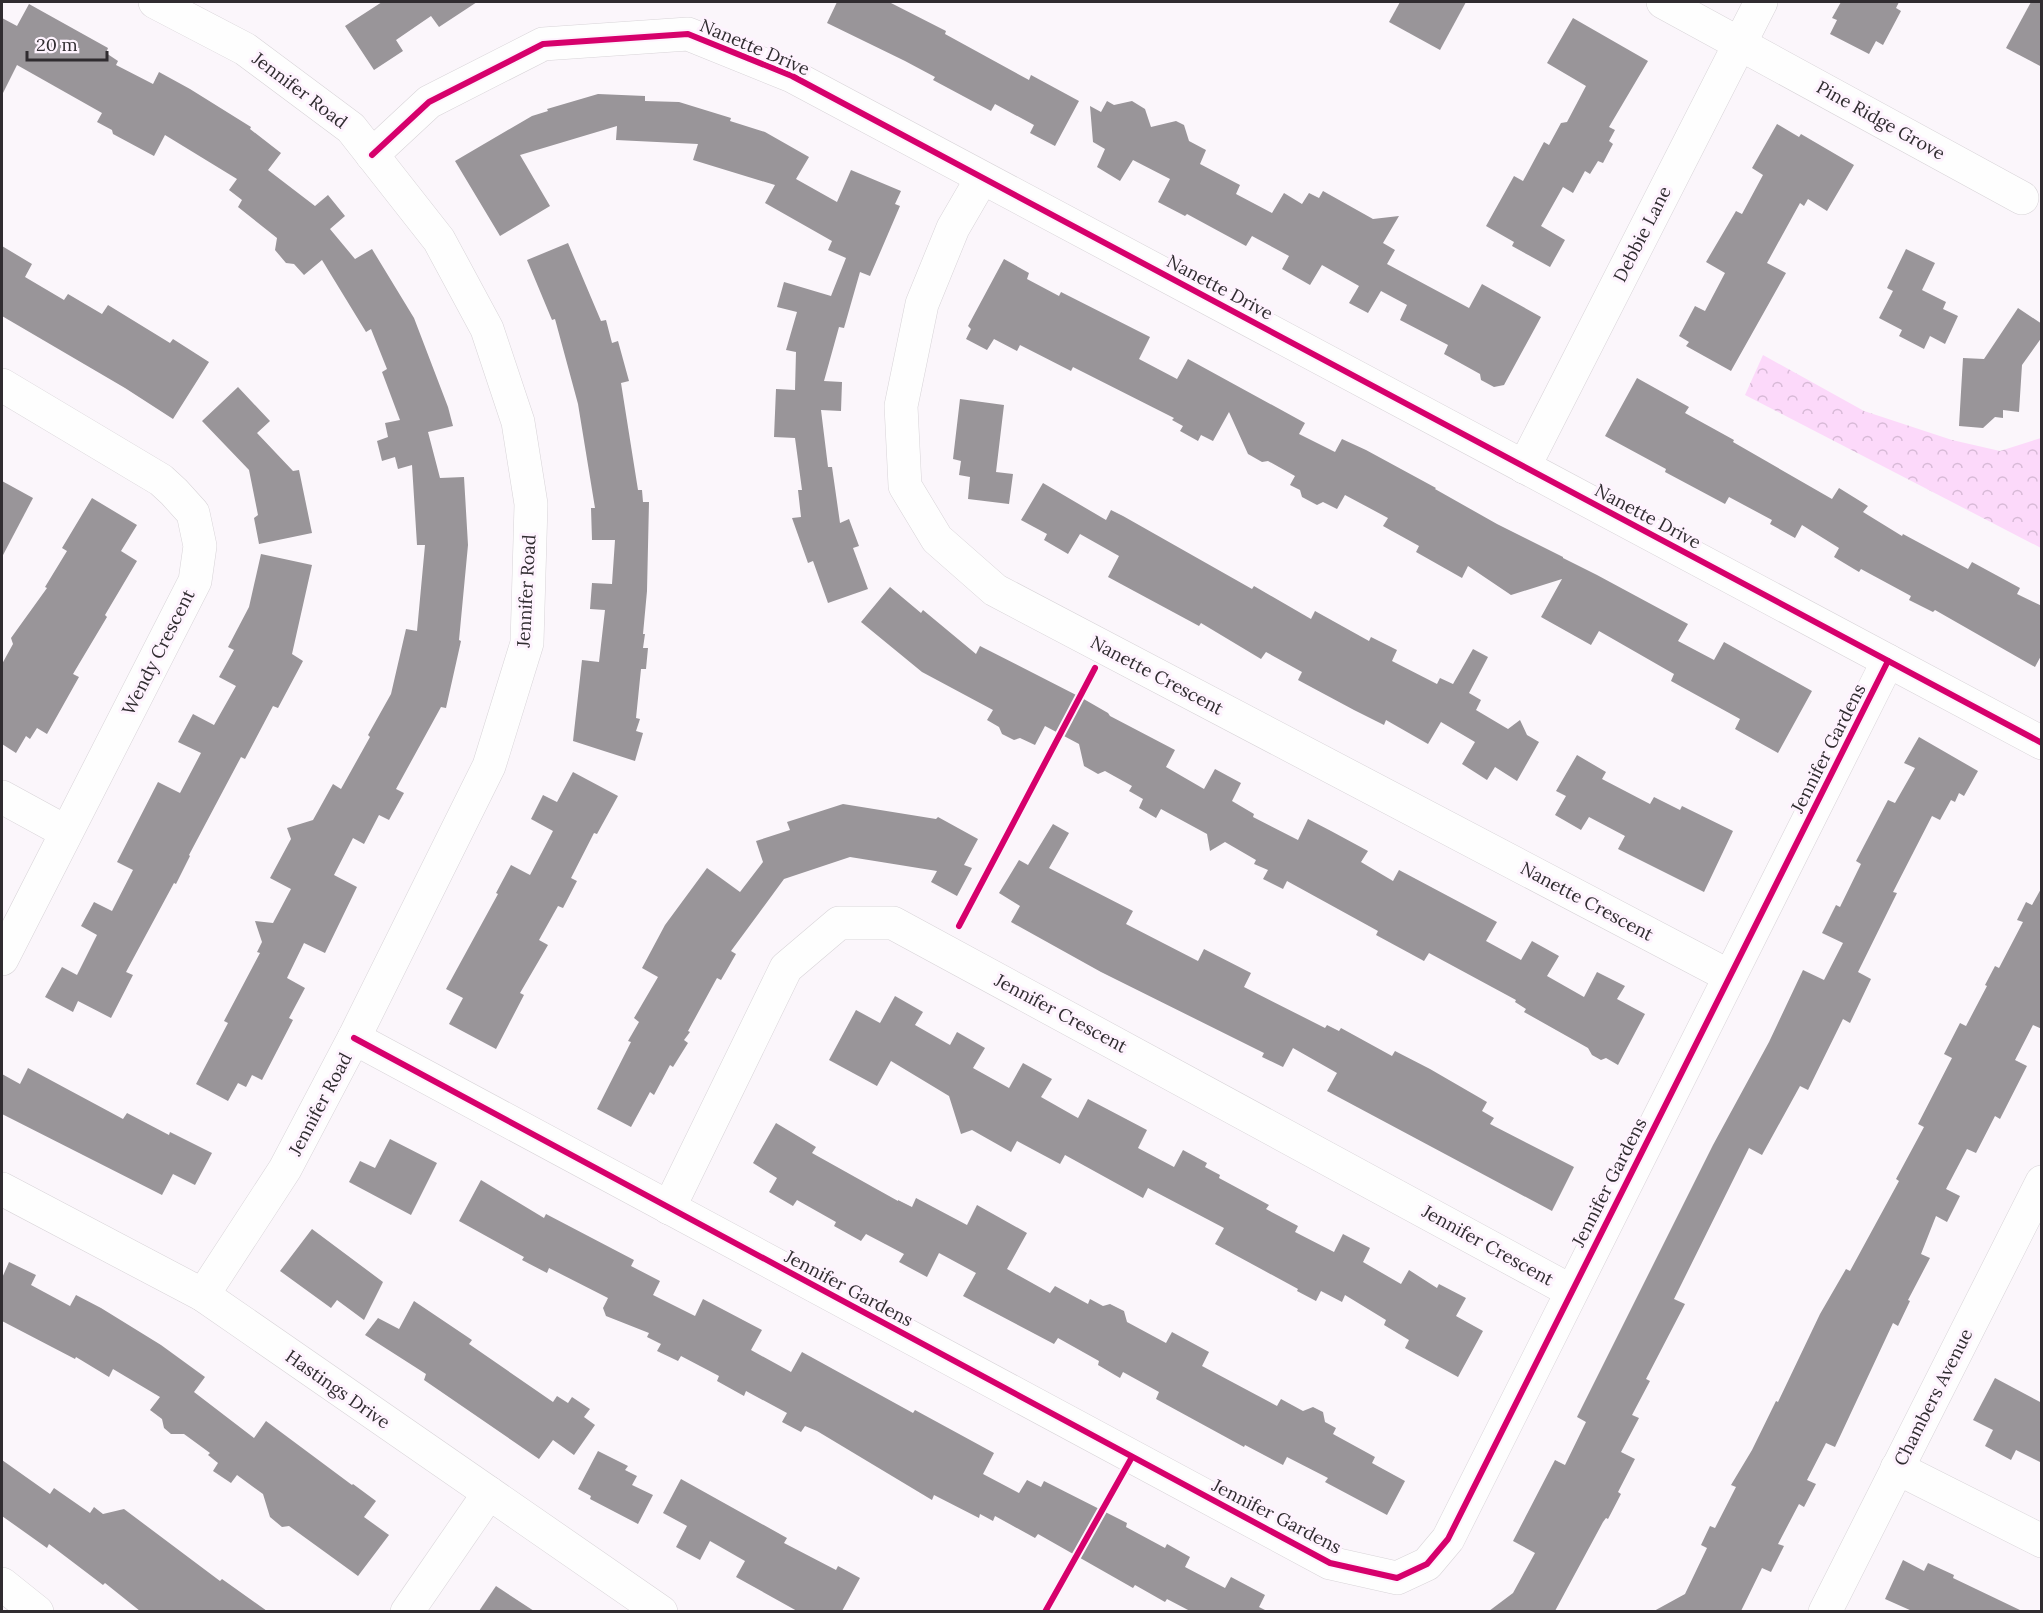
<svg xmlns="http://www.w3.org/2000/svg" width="2043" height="1613" viewBox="0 0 2043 1613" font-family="Lora,serif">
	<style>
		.forest { fill: url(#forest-crowns) }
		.building { fill: #999599 }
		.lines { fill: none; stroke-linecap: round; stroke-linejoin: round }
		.minor-casing { stroke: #d8d4d8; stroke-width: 34 }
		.minor { stroke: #fefefe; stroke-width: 33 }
		.cycleway-casing { stroke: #fef3fe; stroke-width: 10 }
		.cycleway { stroke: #d6006c; stroke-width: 6 }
		.labels { text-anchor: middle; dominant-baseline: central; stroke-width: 6; stroke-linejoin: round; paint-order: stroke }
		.street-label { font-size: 18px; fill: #302c30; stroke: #fef3fe }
	</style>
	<defs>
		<pattern id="forest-crowns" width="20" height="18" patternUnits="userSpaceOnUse" patternTransform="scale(1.5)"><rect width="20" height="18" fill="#fcd9fa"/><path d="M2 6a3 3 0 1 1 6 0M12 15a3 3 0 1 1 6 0" fill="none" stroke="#d8bad7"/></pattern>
	</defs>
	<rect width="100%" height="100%" fill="#fbf6fb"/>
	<!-- forest -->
	<polygon class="forest" points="1763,355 1864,411 1952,440 2000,451 2041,438 2041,548 1745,395"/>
	<!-- building -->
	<g class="building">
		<polygon points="382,2 477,2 439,27 431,16 396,40 403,51 374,70 345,26"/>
		<polygon points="837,2 889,2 946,31 945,34 1029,80 1031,75 1079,101 1055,146 1030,133 1034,125 995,104 991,111 933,80 935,77 905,61 827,23"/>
		<polygon points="1400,2 1466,2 1440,50 1389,22"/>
		<polygon points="1841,2 1899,2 1896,8 1901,11 1883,45 1876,41 1869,54 1830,34 1837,20 1832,18"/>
		<polygon points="2031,2 2042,2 2042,67 2006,48"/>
		<polygon points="29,4 108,48 106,53 118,61 116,65 153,84 159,72 190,89 251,127 250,129 281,153 268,170 315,206 328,195 345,216 330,229 355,259 372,249 414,318 448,407 453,426 428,432 440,478 464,477 468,545 459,640 461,641 446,708 441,707 396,789 404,793 389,820 379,815 364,844 353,838 334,875 357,887 325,953 304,943 287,978 305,988 289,1018 293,1020 262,1080 252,1075 246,1087 238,1083 228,1101 196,1084 228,1023 224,1021 260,953 257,952 262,942 255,921 273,923 291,889 270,878 291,839 287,828 313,820 333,784 341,789 370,737 368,735 391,694 406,629 417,631 425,545 417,545 412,465 398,469 395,457 382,461 377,441 388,437 385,423 400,420 382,372 387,369 371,329 366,332 322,260 304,275 294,264 286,263 275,250 277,238 238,207 242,200 229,190 237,179 165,135 154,156 113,134 112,130 97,122 102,113 17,65 2,95 2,18 17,26"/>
		<polygon points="1573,18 1648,61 1609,127 1615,130 1609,141 1613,144 1603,163 1598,161 1590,174 1585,171 1573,193 1563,187 1541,226 1565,240 1550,267 1512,246 1514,242 1486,226 1514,176 1523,181 1544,142 1549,145 1561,123 1567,122 1586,86 1547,63"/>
		<polygon points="598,94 645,96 645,101 679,102 731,118 730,121 765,132 809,157 796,179 837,202 851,170 901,191 895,204 900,206 870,276 860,272 844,328 839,327 824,381 842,382 841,411 821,410 828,467 832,467 840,523 849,519 859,546 853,548 868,589 828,603 813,561 808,563 792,518 801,517 798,490 802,490 795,438 774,437 776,389 795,390 796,352 786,350 797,312 777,307 784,282 831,296 846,258 828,250 832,241 765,203 775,185 693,160 698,144 616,140 617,126 520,155 550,206 500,236 455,161 532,116 548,111 547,109"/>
		<polygon points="1107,101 1114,105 1132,101 1145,109 1151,127 1176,121 1184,125 1189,141 1206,150 1200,164 1240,185 1236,194 1272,213 1284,193 1302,204 1309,193 1319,198 1323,191 1373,219 1399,216 1383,243 1395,250 1387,264 1469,308 1482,284 1541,317 1504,385 1494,387 1481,380 1480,374 1444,354 1448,345 1400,320 1407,305 1381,291 1368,313 1349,303 1359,286 1322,265 1310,285 1282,269 1289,256 1252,236 1246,246 1187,214 1185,216 1158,202 1170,179 1133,160 1120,181 1097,167 1105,149 1093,142 1090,106 1101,112"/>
		<polygon points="1777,124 1799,137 1801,134 1854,165 1827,211 1808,199 1804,206 1800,203 1767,263 1786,273 1731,371 1686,346 1689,342 1679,336 1695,306 1705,311 1725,273 1706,262 1736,211 1742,214 1763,175 1752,168"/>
		<polygon points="568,243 601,321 606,320 612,343 618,341 629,381 621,383 638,490 642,490 643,502 649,502 647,591 643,634 645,634 643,648 648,648 646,669 641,669 636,718 640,719 636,731 643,733 635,761 573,741 582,660 599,662 605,610 590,609 592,583 612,584 615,540 592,540 591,508 595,508 578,404 555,319 552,320 527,260"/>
		<polygon points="2,246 32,264 25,277 64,300 68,294 102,314 108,305 170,343 173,339 209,362 173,419 125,388 2,316"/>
		<polygon points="1906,249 1935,263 1922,290 1946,302 1943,309 1958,316 1945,344 1930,336 1924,349 1899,336 1902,330 1879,318 1893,291 1887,288"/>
		<polygon points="1004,259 1029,273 1027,279 1059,296 1061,292 1150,337 1139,359 1177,379 1188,359 1305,423 1299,434 1335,452 1342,439 1366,450 1436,488 1435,489 1497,524 1563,557 1563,558 1597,575 1688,624 1678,641 1714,660 1724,642 1812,691 1778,753 1735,729 1740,719 1671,681 1674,674 1599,631 1591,645 1541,617 1562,579 1511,595 1468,566 1462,578 1416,552 1419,546 1383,526 1388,518 1345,495 1337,509 1323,502 1317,505 1302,497 1300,490 1290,485 1295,476 1268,461 1262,462 1248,454 1229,412 1213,441 1201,435 1198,441 1180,431 1183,426 1172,420 1174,418 1073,367 1071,371 1020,345 1017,351 994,339 987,350 966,339 971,329 968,326"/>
		<polygon points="2018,308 2042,324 2042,337 2022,365 2019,412 2003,410 2003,418 1995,417 1983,428 1959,426 1963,358 1984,359"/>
		<polygon points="1637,378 1689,407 1685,413 1734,440 1733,442 1832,499 1839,488 1868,506 1863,512 1902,536 1903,534 1968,569 1972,562 2020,588 2017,594 2042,606 2042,654 2035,667 1935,610 1933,612 1909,600 1911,596 1861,569 1859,572 1834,557 1839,548 1802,525 1795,538 1770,524 1772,520 1729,497 1725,504 1665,472 1666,469 1605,436"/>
		<polygon points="238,387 270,421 257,433 293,471 299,470 312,533 259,544 254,518 258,515 249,470 202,421"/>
		<polygon points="960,399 1004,405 996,472 1013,474 1009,504 968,499 970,477 959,475 961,461 953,459"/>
		<polygon points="2,481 33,498 2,557"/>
		<polygon points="1043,483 1106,520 1111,510 1123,516 1252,589 1254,586 1311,619 1315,611 1369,641 1371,637 1397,650 1392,661 1437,684 1440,678 1453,684 1473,649 1488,657 1469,693 1481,700 1476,710 1508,729 1520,720 1527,735 1539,742 1517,781 1495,767 1487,780 1462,764 1475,742 1441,722 1428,744 1386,720 1384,725 1354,710 1298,680 1302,672 1266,652 1261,659 1201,623 1199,626 1108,577 1119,556 1080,534 1068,554 1044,540 1047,534 1021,520"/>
		<polygon points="92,498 137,525 121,551 137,561 105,615 107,617 73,674 79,677 47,734 37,728 30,739 26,736 16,753 2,744 2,664 13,644 11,638 47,588 45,587 67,551 62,548"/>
		<polygon points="261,554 312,565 292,654 303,661 278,708 273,706 245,759 241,757 189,855 190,856 176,884 174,883 126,972 133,975 111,1018 78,1001 73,1012 45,997 62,967 77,975 97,935 81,926 94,902 112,911 133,870 117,862 158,782 180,793 201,753 178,742 193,714 214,725 236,686 219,677 234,650 228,647 249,607"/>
		<polygon points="890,587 921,613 923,610 976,654 980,646 1082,698 1108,713 1110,716 1175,750 1166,767 1204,789 1215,769 1241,783 1232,801 1254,814 1253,817 1298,840 1308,819 1331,831 1368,851 1361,862 1393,881 1399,870 1497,922 1486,941 1521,960 1532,941 1559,956 1547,976 1584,997 1597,972 1625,986 1617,999 1645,1014 1618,1065 1606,1058 1601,1060 1592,1055 1588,1048 1524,1012 1526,1009 1515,1002 1516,1000 1429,953 1424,961 1376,935 1378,931 1287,881 1283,889 1263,879 1268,870 1254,864 1256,860 1225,842 1210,851 1207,834 1161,809 1156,818 1139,808 1143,799 1129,791 1132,786 1105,771 1098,774 1084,766 1079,744 1045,726 1035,745 1020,738 1014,740 1002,734 999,727 987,720 993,710 922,672 861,622"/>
		<polygon points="1919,737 1978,771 1964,796 1959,793 1955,802 1951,800 1940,820 1932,816 1893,892 1897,893 1858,972 1871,979 1850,1023 1843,1019 1808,1090 1800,1086 1762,1155 1749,1148 1674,1299 1685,1304 1646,1379 1650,1381 1632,1415 1639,1418 1621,1452 1635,1459 1618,1492 1621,1494 1608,1519 1606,1518 1603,1522 1555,1611 1489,1611 1513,1593 1535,1553 1513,1541 1555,1460 1565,1465 1586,1422 1577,1417 1713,1145 1769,1042 1803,970 1824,980 1843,943 1822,933 1836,905 1840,907 1861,864 1856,861 1888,800 1895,803 1915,768 1904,763"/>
		<polygon points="1577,755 1606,772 1602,779 1650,804 1654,797 1680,810 1682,806 1733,831 1704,892 1618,849 1625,836 1589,817 1581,830 1555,815 1566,796 1556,791"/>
		<polygon points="573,772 618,796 597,834 594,833 571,878 577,881 563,908 558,906 539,940 548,945 520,993 524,995 496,1049 449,1024 463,998 446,989 498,894 496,893 511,865 530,875 553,831 531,819 543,795 557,802"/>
		<polygon points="843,804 936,819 938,817 978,839 964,865 972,868 957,896 931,882 937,871 850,857 784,879 731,951 736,954 721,980 717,978 688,1031 690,1032 684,1040 688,1043 673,1067 670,1065 654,1095 650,1092 631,1127 597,1109 631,1042 628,1041 639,1022 634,1018 658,977 642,968 665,925 707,868 740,892 763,862 756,841 790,830 787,822"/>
		<polygon points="1053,824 1069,833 1049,868 1133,911 1126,924 1198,961 1204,949 1251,973 1244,987 1325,1028 1327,1025 1339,1031 1341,1028 1392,1056 1395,1051 1430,1069 1487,1102 1482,1111 1494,1118 1490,1124 1574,1167 1552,1211 1327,1091 1337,1073 1293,1048 1283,1067 1262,1057 1264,1053 1101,972 1011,922 1020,906 999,893 1019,860 1028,865"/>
		<polygon points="2042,887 2042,1029 2033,1025 2015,1060 2027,1066 2000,1119 1995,1116 1976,1153 1967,1149 1946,1189 1960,1196 1947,1222 1936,1216 1921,1254 1930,1258 1908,1300 1910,1301 1898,1326 1893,1323 1835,1447 1826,1443 1807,1480 1816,1484 1804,1507 1799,1504 1778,1544 1784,1546 1771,1572 1762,1568 1741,1611 1654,1611 1685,1594 1707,1548 1701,1545 1710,1526 1715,1528 1736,1487 1731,1485 1752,1450 1776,1401 1778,1402 1820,1314 1846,1269 1850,1271 1899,1181 1896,1179 1924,1127 1918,1124 1952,1058 1944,1054 1960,1023 1966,1026 1987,986 1985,985 1995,966 1999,968 2023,922 2017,920 2026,902 2032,905"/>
		<polygon points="895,996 923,1012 915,1025 950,1045 957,1032 985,1048 973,1068 1009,1088 1023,1063 1052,1079 1041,1097 1078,1118 1088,1099 1147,1130 1138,1148 1174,1167 1183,1150 1207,1163 1205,1167 1220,1175 1219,1178 1269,1205 1266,1209 1298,1226 1295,1232 1334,1252 1343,1234 1370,1248 1363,1262 1401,1284 1409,1270 1437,1288 1439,1284 1466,1298 1456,1316 1483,1331 1458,1377 1405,1348 1409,1340 1384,1325 1386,1320 1345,1295 1342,1302 1321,1291 1316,1301 1297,1291 1298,1289 1215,1244 1224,1228 1148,1188 1143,1198 1065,1155 1060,1164 1017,1141 1011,1152 972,1130 961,1134 949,1096 891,1061 877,1086 829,1060 856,1010 880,1023"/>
		<polygon points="28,1068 123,1119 127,1113 169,1135 170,1132 212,1153 195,1185 173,1174 162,1195 2,1114 2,1074 20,1084"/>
		<polygon points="776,1123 816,1147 812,1153 898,1201 898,1200 912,1207 916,1198 967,1225 977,1205 1027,1233 1007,1269 1050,1293 1055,1286 1088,1304 1090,1299 1103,1306 1110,1304 1124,1311 1127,1322 1166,1343 1172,1332 1209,1352 1202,1366 1277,1406 1281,1399 1303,1411 1313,1407 1323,1412 1325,1422 1336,1428 1333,1434 1375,1457 1372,1463 1405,1481 1387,1515 1325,1482 1328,1478 1287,1457 1283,1465 1245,1445 1244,1447 1156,1399 1159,1392 1123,1372 1120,1378 1098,1365 1099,1361 1058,1338 1054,1344 963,1296 976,1273 939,1253 927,1277 899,1262 904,1254 866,1234 861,1241 834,1226 836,1222 797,1200 793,1206 769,1192 777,1178 753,1163"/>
		<polygon points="390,1139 437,1163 411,1215 349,1182 360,1161 375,1168"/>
		<polygon points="481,1180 544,1218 546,1214 634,1260 631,1266 660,1281 653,1295 695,1316 703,1299 762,1330 751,1350 791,1372 802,1352 913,1413 915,1410 994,1453 983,1474 1019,1493 1027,1480 1041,1487 1044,1481 1127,1523 1126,1527 1165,1548 1167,1544 1190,1557 1185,1567 1225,1588 1231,1577 1265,1595 1259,1607 1267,1611 1190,1611 1167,1599 1165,1602 1135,1585 1133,1588 1038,1534 1035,1538 995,1516 993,1521 980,1514 979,1518 934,1495 932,1500 817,1431 805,1426 801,1432 782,1422 787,1413 746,1391 744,1396 717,1381 719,1376 681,1356 678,1361 657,1351 661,1344 647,1337 649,1333 606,1316 603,1308 608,1298 549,1268 547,1273 522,1260 524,1257 459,1221"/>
		<polygon points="312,1229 383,1282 364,1320 337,1300 331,1308 280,1271"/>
		<polygon points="9,1262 36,1275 31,1285 70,1306 76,1295 101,1308 161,1345 205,1377 194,1392 254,1438 266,1421 352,1485 353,1484 376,1501 364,1517 389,1535 358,1576 289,1526 282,1527 270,1517 263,1494 237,1475 231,1483 213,1471 218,1463 208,1455 210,1453 184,1434 171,1434 164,1428 162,1419 150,1410 160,1397 113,1369 109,1377 76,1357 75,1359 2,1321 2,1278"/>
		<polygon points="414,1301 472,1340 469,1344 553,1402 557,1396 568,1403 572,1397 590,1409 584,1417 595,1425 574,1455 553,1440 539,1459 424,1380 426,1374 365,1335 378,1318 399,1329"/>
		<polygon points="1995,1378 2042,1403 2042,1463 2016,1450 2011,1460 1985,1446 1993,1430 1973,1420"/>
		<polygon points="598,1451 628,1466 625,1470 637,1476 632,1485 653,1495 638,1524 590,1499 591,1496 578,1489"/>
		<polygon points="2,1460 50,1494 54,1488 90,1513 94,1507 103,1514 124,1509 220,1581 222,1579 267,1611 140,1611 105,1583 103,1585 49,1544 47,1548 2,1516"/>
		<polygon points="681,1479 787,1538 784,1543 836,1570 838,1566 860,1578 842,1611 797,1611 736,1577 745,1561 710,1541 700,1560 676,1547 687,1526 663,1513"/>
		<polygon points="1903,1560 1924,1571 1928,1563 1954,1575 1953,1578 2022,1611 1912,1611 1885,1599"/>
		<polygon points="496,1586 534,1611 479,1611"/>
	</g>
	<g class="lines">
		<defs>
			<g id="minor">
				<polyline points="155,2 245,49 351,128 439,240 487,329 518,422 531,504 527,643 489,766 354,1038 285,1169 203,1295"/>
				<polyline points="1663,2 2022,198"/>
				<polyline points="372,155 429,102 543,44 688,34 792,76 2042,743"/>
				<polyline points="982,178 953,228 922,304 901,406 905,486 937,539 995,590 1729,976"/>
				<polyline points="2,385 161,480 174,492 193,513 200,546 195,581 2,959"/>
				<polyline points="1524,467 1761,2"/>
				<polyline points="2,797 66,832"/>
				<polyline points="354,1038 1330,1563 1397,1578 1427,1564 1448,1539 1888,661"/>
				<polyline points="2,1189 203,1295 661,1612"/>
				<polyline points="669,1208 786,968 839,923 893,923 1571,1291"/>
				<polyline points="1897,1468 2042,1541"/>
				<polyline points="2,1584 37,1612"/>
				<polyline points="407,1612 489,1493"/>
				<polyline points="1825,1612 2042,1182"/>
			</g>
		</defs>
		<!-- minor casing -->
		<use href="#minor" class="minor-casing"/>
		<!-- minor -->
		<use href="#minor" class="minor"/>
		<defs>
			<g id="cycleway">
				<polyline points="372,155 429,102 543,44 688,34 792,76 2042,743"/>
				<polyline points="959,926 1095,668"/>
				<polyline points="354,1038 1330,1563 1397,1578 1427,1564 1448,1539 1888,661"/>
				<polyline points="1045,1612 1132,1457"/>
			</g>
		</defs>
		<!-- cycleway casing -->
		<use href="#cycleway" class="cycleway-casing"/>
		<!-- cycleway -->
		<use href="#cycleway" class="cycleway"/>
	</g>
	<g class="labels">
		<!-- street labels -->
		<g class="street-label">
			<text transform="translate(755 47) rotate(23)">Nanette Drive</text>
			<text transform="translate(300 90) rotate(37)">Jennifer Road</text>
			<text transform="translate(1881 120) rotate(29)">Pine Ridge Grove</text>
			<text transform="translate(1642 234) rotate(-63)">Debbie Lane</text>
			<text transform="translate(1220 287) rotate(28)">Nanette Drive</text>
			<text transform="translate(1648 516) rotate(28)">Nanette Drive</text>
			<text transform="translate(526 591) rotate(-87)">Jennifer Road</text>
			<text transform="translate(158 652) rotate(-63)">Wendy Crescent</text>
			<text transform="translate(1157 675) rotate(28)">Nanette Crescent</text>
			<text transform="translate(1828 748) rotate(-63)">Jennifer Gardens</text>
			<text transform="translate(1587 901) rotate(28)">Nanette Crescent</text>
			<text transform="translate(1061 1013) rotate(28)">Jennifer Crescent</text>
			<text transform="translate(320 1104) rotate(-62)">Jennifer Road</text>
			<text transform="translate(1609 1182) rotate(-63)">Jennifer Gardens</text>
			<text transform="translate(1488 1245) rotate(29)">Jennifer Crescent</text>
			<text transform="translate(849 1288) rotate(28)">Jennifer Gardens</text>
			<text transform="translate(338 1389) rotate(35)">Hastings Drive</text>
			<text transform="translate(1933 1397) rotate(-63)">Chambers Avenue</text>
			<text transform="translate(1277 1516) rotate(27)">Jennifer Gardens</text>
		</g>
	</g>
	<!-- border -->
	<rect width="2043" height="1613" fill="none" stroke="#302c30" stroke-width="6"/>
	<!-- scale -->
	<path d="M27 51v9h80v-9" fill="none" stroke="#302c30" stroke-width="3"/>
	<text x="36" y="51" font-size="18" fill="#302c30" stroke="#fef3fe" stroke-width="4.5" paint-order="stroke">20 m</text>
</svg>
